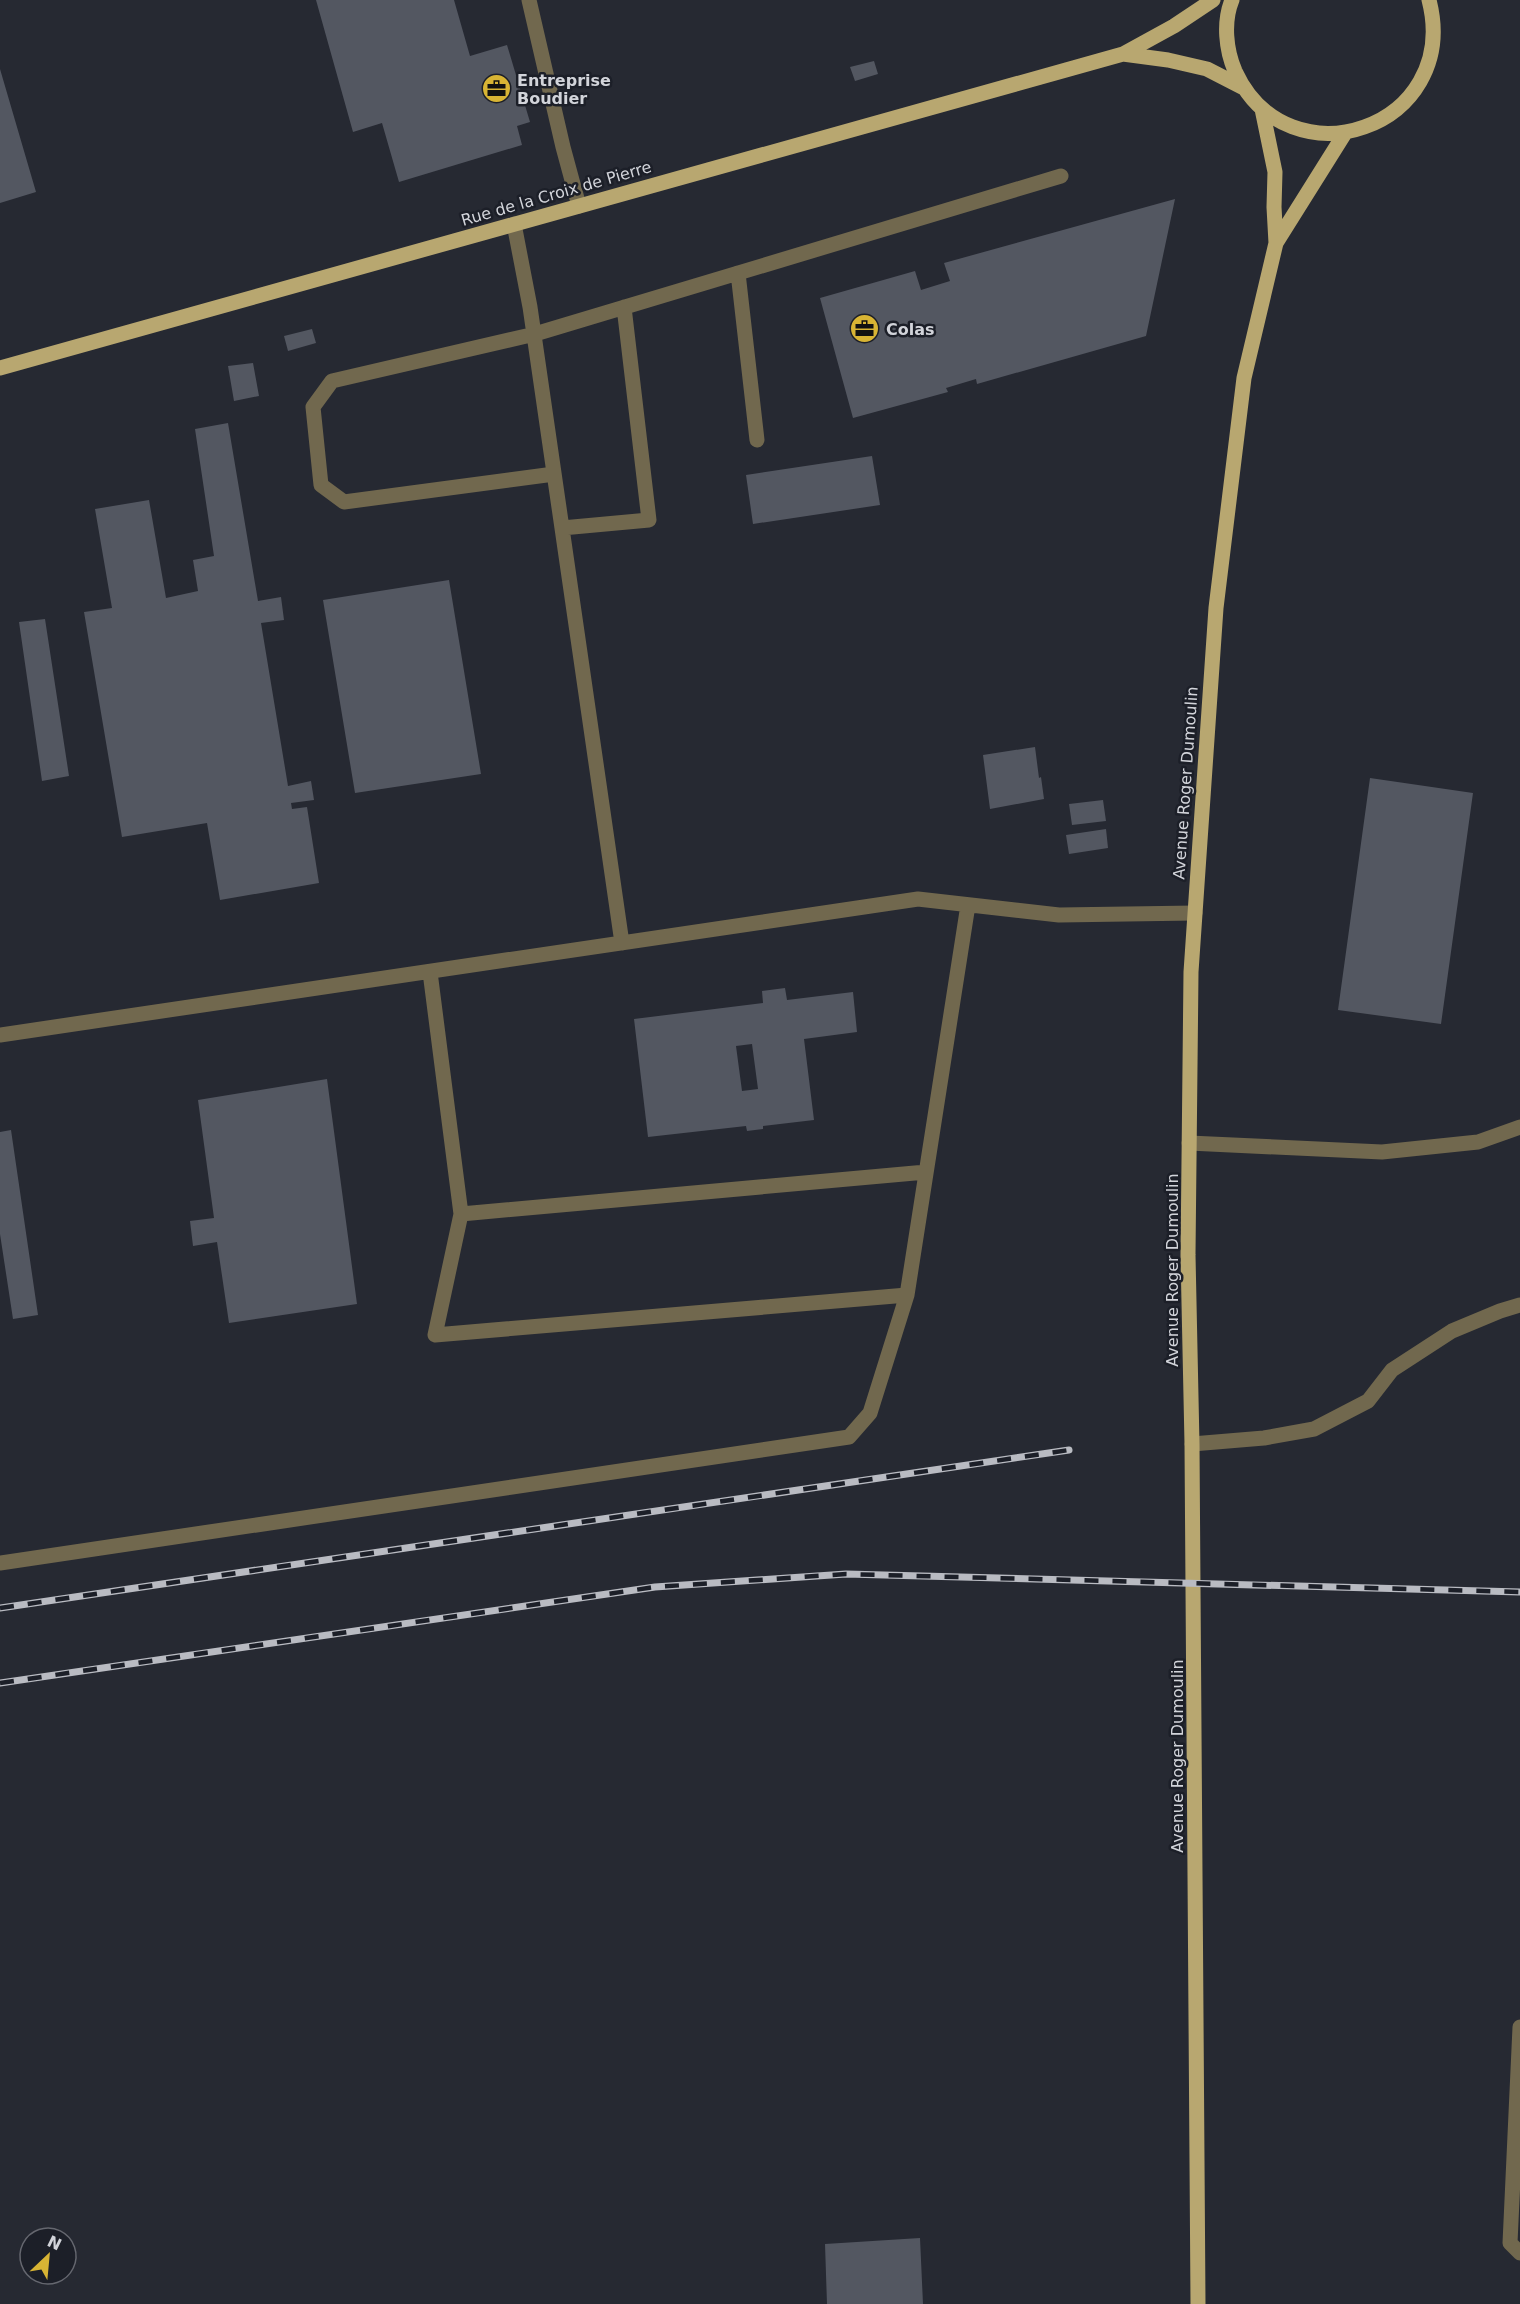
<svg xmlns="http://www.w3.org/2000/svg" width="1520" height="2304" font-family="'DejaVu Sans',sans-serif">
  <rect width="100%" height="100%" fill="#262932"/>
  <path fill="#535761" fill-rule="evenodd" d="M316,0H454L470,56L507,45L530,122L517,126L522,145L399,182L382,123L353,132Z
    M874,61L878,74L855,81L850,67Z
    M0,69L36,192L0,203Z
    M1175,199L1146,336L977,384L976,379L946,388L948,392L853,418L820,298L915,271L921,290L950,281L944,263Z
    M312,329L316,343L288,351L284,336Z
    M253,363L259,396L234,401L228,366Z
    M228,423L258,601L281,597L284,620L261,623L288,786L311,781L314,800L291,803L292,809L307,807L319,883L220,900L207,823L122,837L84,612L112,608L95,509L149,500L166,598L198,591L193,560L214,556L195,429Z
    M872,456L880,505L753,524L746,475Z
    M449,580L481,774L355,793L323,600Z
    M45,619L69,776L42,781L19,622Z
    M1035,747L1039,778L1041,777L1044,799L990,809L983,755Z
    M1370,778L1473,793L1441,1024L1338,1010Z
    M1103,800L1106,821L1072,825L1069,804Z
    M1106,829L1108,848L1069,854L1066,835Z
    M785,988L787,1000L853,992L857,1032L804,1039L814,1120L763,1126V1129L747,1131L746,1126L648,1137L634,1019L763,1003L762,991ZM752,1044L758,1089L742,1091L736,1046Z
    M327,1079L357,1304L229,1323L217,1242L193,1246L190,1221L214,1218L198,1100Z
    M11,1130L38,1315L13,1319L0,1234V1132Z
    M920,2238L923,2304H827L825,2244Z"/>
  <g fill="none" stroke-linecap="round" stroke-linejoin="round">
    <path stroke="#71684e" stroke-width="15" d="M529,0L563,147L579,206
      M514,224L530,307L622,943
      M738,273L757,440
      M554,474L344,502L321,485L313,407L332,381L535,334L1061,176
      M562,528L649,520L624,307
      M430,972L461,1214L435,1335L907,1295L968,905
      M0,1035L918,899L1059,915L1195,913
      M1189,1143L1382,1152L1478,1142L1520,1127
      M461,1214L926,1172
      M1192,1444L1264,1438L1314,1429L1368,1401L1392,1370L1452,1331L1500,1311L1520,1305
      M0,1563L849,1437L870,1413L907,1295
      M1520,2027L1510,2243L1520,2253"/>
    <path stroke="#b8a770" stroke-width="15" d="M1232,0C1223,22 1226,50 1235,71C1288,187 1462,128 1429,0
      M1123,54L1168,60L1207,69L1242,87
      M1276,243L1345,133
      M0,368L1123,54L1174,26L1213,0
      M1198,2304L1192,1444L1188,1255L1191,972L1216,608L1244,378L1276,243L1274,207L1275,172L1262,109"/>
    <defs>
      <path id="rail" d="M0,1608L1069,1450
        M0,1683L655,1587L846,1574L1520,1592"/>
    </defs>
    <use href="#rail" stroke="#b9bbc2" stroke-width="7"/>
    <use href="#rail" stroke="#1c1f28" stroke-width="4.5" stroke-dasharray="14" stroke-linecap="butt"/>
  </g>
  <defs>
    <symbol id="office-disc" viewBox="-11 -11 22 22"><circle r="9.5" fill="#d8b434" stroke="#1c1f28"/><path d="M-6-3h4V-5.5h4V-3h4V5H-6ZM-1-4.5V-3h2v-1.5ZM-6 0V1H6V0Z" fill="#111"/></symbol>
  </defs>
  <g fill-rule="evenodd">
    <use href="#office-disc" x="480" y="72" width="33" height="33"/>
    <use href="#office-disc" x="848" y="312" width="33" height="33"/>
  </g>
  <g text-anchor="middle" stroke-width="5" stroke-linejoin="round" paint-order="stroke">
    <g font-size="16" font-weight="bold" fill="#d2d4da" stroke="#1c1f28" text-anchor="start">
      <text x="517" y="86">Entreprise<tspan x="517" dy="18">Boudier</tspan></text>
      <text x="886" y="335">Colas</text>
    </g>
    <g font-size="16" fill="#d2d4da" stroke="#1c1f28">
      <text transform="translate(556 193) rotate(-16)" y="6">Rue de la Croix de Pierre</text>
      <text transform="translate(1185 783) rotate(-86)" y="6">Avenue Roger Dumoulin</text>
      <text transform="translate(1172 1270) rotate(-90)" y="6">Avenue Roger Dumoulin</text>
      <text transform="translate(1177 1756) rotate(-90)" y="6">Avenue Roger Dumoulin</text>
    </g>
  </g>
  <g transform="translate(48 2256) rotate(26)"><circle r="28" fill="#1c1f28" stroke="#65676f" stroke-width="1.5"/>
  <path d="M0-4.5L10 22L0 15L-10 22Z" fill="#d8b434"/>
  <text y="-9" font-size="16" font-weight="bold" text-anchor="middle" fill="#d2d4da">N</text>
  </g>
</svg>
